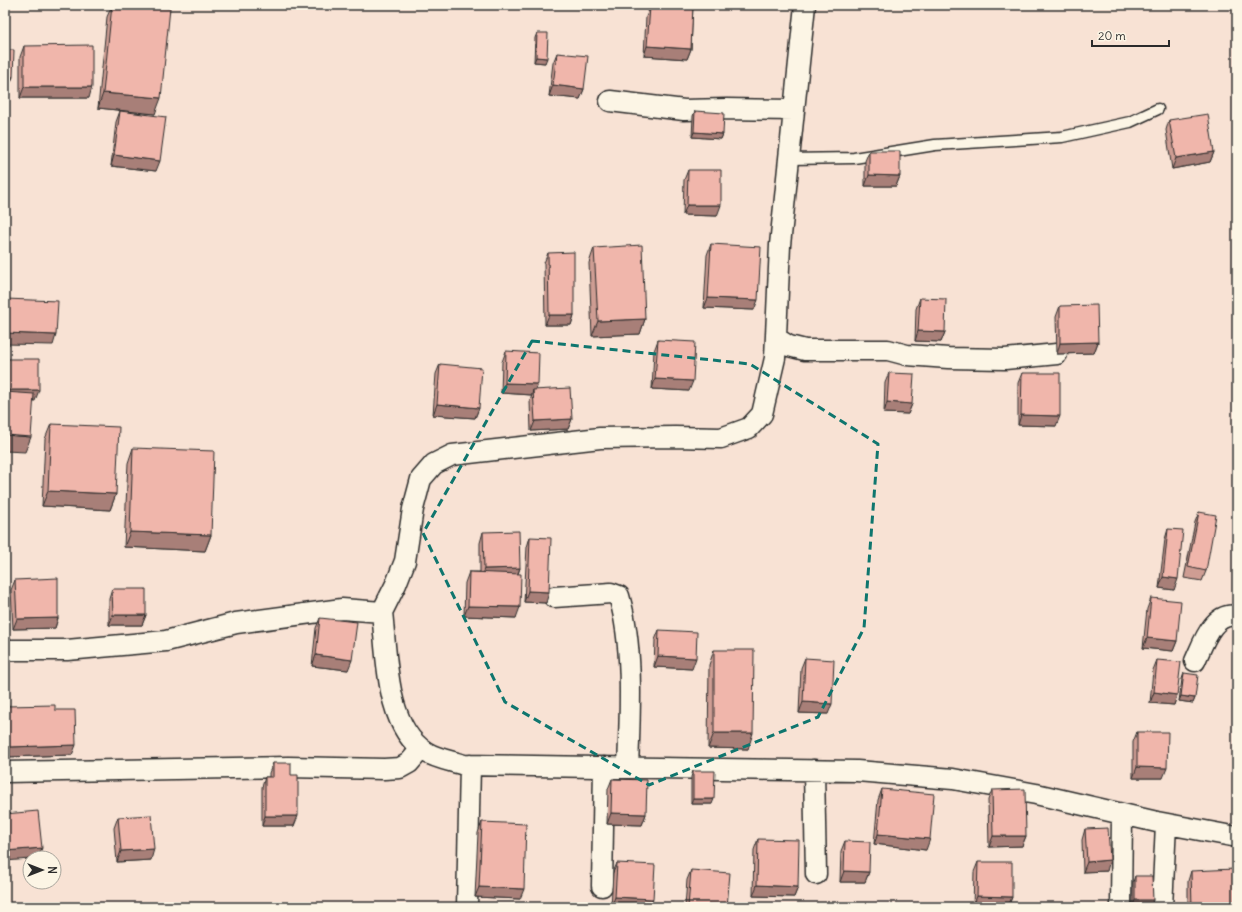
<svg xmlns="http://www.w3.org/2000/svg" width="1242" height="912" font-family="Delius,sans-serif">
  <rect width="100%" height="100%" fill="#f8e2d4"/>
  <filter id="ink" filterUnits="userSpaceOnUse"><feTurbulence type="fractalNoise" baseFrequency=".025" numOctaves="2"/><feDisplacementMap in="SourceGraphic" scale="8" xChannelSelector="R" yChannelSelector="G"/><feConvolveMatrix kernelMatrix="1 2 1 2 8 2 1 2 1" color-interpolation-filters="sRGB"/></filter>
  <g filter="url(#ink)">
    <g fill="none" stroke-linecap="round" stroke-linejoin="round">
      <defs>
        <path id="lane" d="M789,159L854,158L935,145L1062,137L1130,122L1158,109"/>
        <path id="street" d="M610,101L684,110L727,109L794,110
          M776,338L789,346L805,350H888L907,355L948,358L1005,359L1057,354
          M554,597L611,593L619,596C634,647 630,714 628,767
          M382,612C387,655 385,727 426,752C437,759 452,761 464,765L857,771L953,779L1036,794L1157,822L1237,837
          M5,650H67L166,641L236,623L342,609L382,612L396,584L405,561L413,509L421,479L434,464L452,455L600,438L675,437L721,438L749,428L762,414L775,358L780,245L805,5
          M1195,661C1203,644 1213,611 1237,616
          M814,770L816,874
          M5,772L288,767L384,769L400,768L409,763L421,749
          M602,886L604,767
          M467,907L470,765
          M1121,907L1122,814
          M1162,907L1166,824"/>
      </defs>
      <use href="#lane" stroke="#2b2b2b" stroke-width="13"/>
      <use href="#street" stroke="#2b2b2b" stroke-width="23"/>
      <use href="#lane" stroke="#fcf5e5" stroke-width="10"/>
      <use href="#street" stroke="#fcf5e5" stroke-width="20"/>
    </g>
    <path fill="#ce9d93" stroke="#2b2b2b" d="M112,5H143L155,114L98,108L107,17Z
      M669,5H693L691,49L687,59L644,56L646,17L650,7L669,8Z
      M537,33L545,63L534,62L535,38Z
      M24,46L89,98H20V57Z
      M557,53L584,89L580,99L549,96L553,63Z
      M120,111L156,171L111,166L116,122Z
      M695,111L723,134L721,139L692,137L693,116Z
      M1169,120L1214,152L1210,162L1172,169L1166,130Z
      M869,151L900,176L896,186H865V161Z
      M688,170L717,216L683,215L684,180Z
      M711,244L754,310L704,308L707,255Z
      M594,248L645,319L640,334L592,336L589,263Z
      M548,253L574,315L571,325H545L544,263Z
      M920,298L945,332L941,342L915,341L916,309Z
      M1060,306L1098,342L1094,353L1057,354L1056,317Z
      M658,340L689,391L652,389L654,351Z
      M506,351L535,390L572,419L568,429L531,431L530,401L532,395L501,393L502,362Z
      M440,364L479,408L475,418L433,415L436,374Z
      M889,373L912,404L908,414L884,413L885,383Z
      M1022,373L1056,426L1018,425V383Z
      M51,424L116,494L110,510L42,506L45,439Z
      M133,448L211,535L205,551L124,547L128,463Z
      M1199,512L1206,571L1202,581L1184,578L1195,522Z
      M1168,529L1174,590L1159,588L1165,539Z
      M483,532L520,568L518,574L516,618L464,616L465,583L469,572H480V543Z
      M530,537L546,603L524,602L527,547Z
      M15,580L58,618L55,628L13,629L11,590Z
      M112,589L146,615L142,625H109V599Z
      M1151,598L1177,641L1173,651L1143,648L1147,609Z
      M320,618L348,670L312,666L316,628Z
      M659,630L692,669L654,667L655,640Z
      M714,650L748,749L708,748L709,665Z
      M805,658L828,714L799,713L801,668Z
      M1157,660L1177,695L1174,705L1150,703L1153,670Z
      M1184,673L1195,698L1193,703L1179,701L1182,679Z
      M7,706L55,710L72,755L5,757V712Z
      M1137,732L1163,778H1133V742Z
      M273,763L291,775L294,826H262V787L265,777H269V773Z
      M693,771L712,804H691V777Z
      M612,779L646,814L642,825L607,824L608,789Z
      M882,789L926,850L874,844L878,800Z
      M992,790L1026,836L1022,846L989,847L988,800Z
      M118,817L151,860L117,862L114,828Z
      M482,822L520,899L475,897L478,833Z
      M1085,829L1107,871L1083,872L1082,840Z
      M758,839L798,887L794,897L753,896L754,850Z
      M845,841L869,872L865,882H840L841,851Z
      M978,862L1012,897L1008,907H973L974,872Z
      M617,863L651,907H611L613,873Z
      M691,870L727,907H685L687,880Z
      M1191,871L1236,907H1188V881Z
      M1135,876L1153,900L1151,905L1133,906V882Z"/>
    <path fill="#a87f78" stroke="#2b2b2b" d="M647,46L691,49L687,59L644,56Z
      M536,57L547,58L545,63L534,62Z
      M5,76L13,77L11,82H5Z
      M553,85L584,89L580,99L549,96Z
      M24,87H92L89,98H20Z
      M103,93L161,98L155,114L98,108Z
      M694,132L723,134L721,139L692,137Z
      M1214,152L1210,162L1172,169L1176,158Z
      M114,155L160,161L156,171L111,166Z
      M869,175L900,176L896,186H865Z
      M687,205H721L717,216L683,215Z
      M708,298L758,300L754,310L704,308Z
      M549,315H574L571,325H545Z
      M645,319L640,334L592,336L598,321Z
      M918,331L945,332L941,342L915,341Z
      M5,333L56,335L53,345L5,344Z
      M1098,342L1094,353L1057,354L1060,343Z
      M655,379L693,381L689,391L652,389Z
      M505,383L538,384L534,395L533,390L532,395L501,393Z
      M5,390H39L35,401H5Z
      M887,402L912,404L908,414L884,413Z
      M437,404L479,408L475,418L433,415Z
      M1021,415L1060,416L1056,426L1018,425Z
      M572,419L568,429L531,431L535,421Z
      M5,435L31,437L25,452L5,451Z
      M48,491L116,494L110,510L42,506Z
      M130,532L211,535L205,551L124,547Z
      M520,568L516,578L480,579L484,569Z
      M1163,577L1178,579L1174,590L1159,588Z
      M528,591L549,592L546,603L524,602Z
      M468,606L520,607L516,618L464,616Z
      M113,615H146L142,625H109Z
      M58,618L55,628L13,629L17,619Z
      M1147,638L1177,641L1173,651L1143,648Z
      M316,655L352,660L348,670L312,666Z
      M658,656L696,658L692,669L654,667Z
      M1154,692L1177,695L1174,705L1150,703Z
      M1181,696L1195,698L1193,703L1179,701Z
      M803,702L832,704L828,714L799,713Z
      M714,733H753L748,749L708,748Z
      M76,745L72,755L5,757V755L8,747Z
      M1137,767L1167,768L1163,778H1133Z
      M693,799H714L712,804H691Z
      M611,813L646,814L642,825L607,824Z
      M265,816H298L294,826H262Z
      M878,834L930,839L926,850L874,844Z
      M993,836H1026L1022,846L989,847Z
      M42,848L38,858H30V859L5,861V851Z
      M154,849L151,860L117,862L121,851Z
      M1110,860L1107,871L1083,872L1087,862Z
      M844,871L869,872L865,882H840Z
      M757,885L798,887L794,897L753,896Z
      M479,887L524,889L520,899L475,897Z
      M977,896L1012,897L1008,907H973Z
      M615,897L653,899L651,907H611Z
      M1135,900H1153L1151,905L1133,906Z"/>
    <path fill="#f0b6ab" stroke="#2b2b2b" d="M112,5H143L170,8L161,98L103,93Z
      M672,5H693L691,49L647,46L650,7L672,8Z
      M537,33H548L547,58L536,57Z
      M92,45V87H24V46Z
      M5,50H14L13,77L5,76Z
      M557,53L588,56L584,89L553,85Z
      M120,111L166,117L160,161L114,155Z
      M695,111L724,113L723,134L694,132Z
      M1208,114L1214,152L1176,158L1169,120Z
      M869,151H900V176L869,175Z
      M688,170H721V205H687Z
      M711,244L761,247L758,300L708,298Z
      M642,245L645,319L598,321L594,248Z
      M574,252V315H549L548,253Z
      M920,298L946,299L945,332L918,331Z
      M5,299L58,301L56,335L5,333Z
      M1097,305L1098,342L1060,343V306Z
      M658,340L695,342L693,381L655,379Z
      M506,351L539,353L538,384L505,383Z
      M5,359H39V390H5Z
      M440,364L482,368L479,408L437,404Z
      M889,373L914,374L912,404L887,402Z
      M1022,373H1060V416L1021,415Z
      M570,388L572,419L535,421L533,390Z
      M5,392L34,394L31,437L5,435Z
      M51,424L119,427L116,494L48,491Z
      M133,448L214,451L211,535L130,532Z
      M1199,512L1216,515L1206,571L1188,567Z
      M1168,529L1183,530L1178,579L1163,577Z
      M519,531L520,568L484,569L483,532Z
      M530,537L551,538L549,592L528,591Z
      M469,572L521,574L520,607L468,606Z
      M58,578V618L17,619L15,580Z
      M112,589H146V615H113Z
      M1151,598L1181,601L1177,641L1147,638Z
      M320,618L357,622L352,660L316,655Z
      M659,630L697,632L696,658L658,656Z
      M714,650H754L753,733H714Z
      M805,658L834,660L832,704L803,702Z
      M1157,660L1181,662L1177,695L1154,692Z
      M1184,673L1198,675L1195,698L1181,696Z
      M55,705V710H75L76,745L8,747L7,706Z
      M1137,732H1168L1167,768L1137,767Z
      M273,763H291V775H298V816H265V777H273Z
      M693,771H715L714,799H693Z
      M612,779L647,780L646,814L611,813Z
      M882,789L934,794L930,839L878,834Z
      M1025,789L1026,836H993L992,790Z
      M38,811L42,848L5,851V814Z
      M151,815L154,849L121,851L118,817Z
      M482,822L526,824L524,889L479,887Z
      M1108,828L1110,860L1087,862L1085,829Z
      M758,839L799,840L798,887L757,885Z
      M845,841L870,842L869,872L844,871Z
      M978,862H1012V897L977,896Z
      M617,863L655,865L653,899L615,897Z
      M1235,869L1236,907H1192L1191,871Z
      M691,870L730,873L727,907H688Z
      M1135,876H1152L1153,900H1135Z
      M235,904H255V907H235Z"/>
  </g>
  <path fill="none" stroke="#0f766e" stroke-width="3" stroke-dasharray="8 5" stroke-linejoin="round" d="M532,341L750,364L878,444L864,628L818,717L649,785L505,702L423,533Z"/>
  <rect width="1242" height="912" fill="none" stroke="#fcf5e5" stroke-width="20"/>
  <rect x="10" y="10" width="1222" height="892" fill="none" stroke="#2b2b2b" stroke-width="1.5" filter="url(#ink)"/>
  <g transform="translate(42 870) rotate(90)"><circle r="19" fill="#fcf5e5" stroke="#a8a49b"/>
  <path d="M0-3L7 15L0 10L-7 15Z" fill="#2b2b2b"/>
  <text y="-6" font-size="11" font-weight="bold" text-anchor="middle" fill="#2b2b2b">N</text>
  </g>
  <path d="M1092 40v6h77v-6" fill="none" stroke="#2b2b2b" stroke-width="2"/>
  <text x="1098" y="40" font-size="12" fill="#2b2b2b" stroke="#fcf5e5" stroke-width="3" paint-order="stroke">20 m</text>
</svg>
